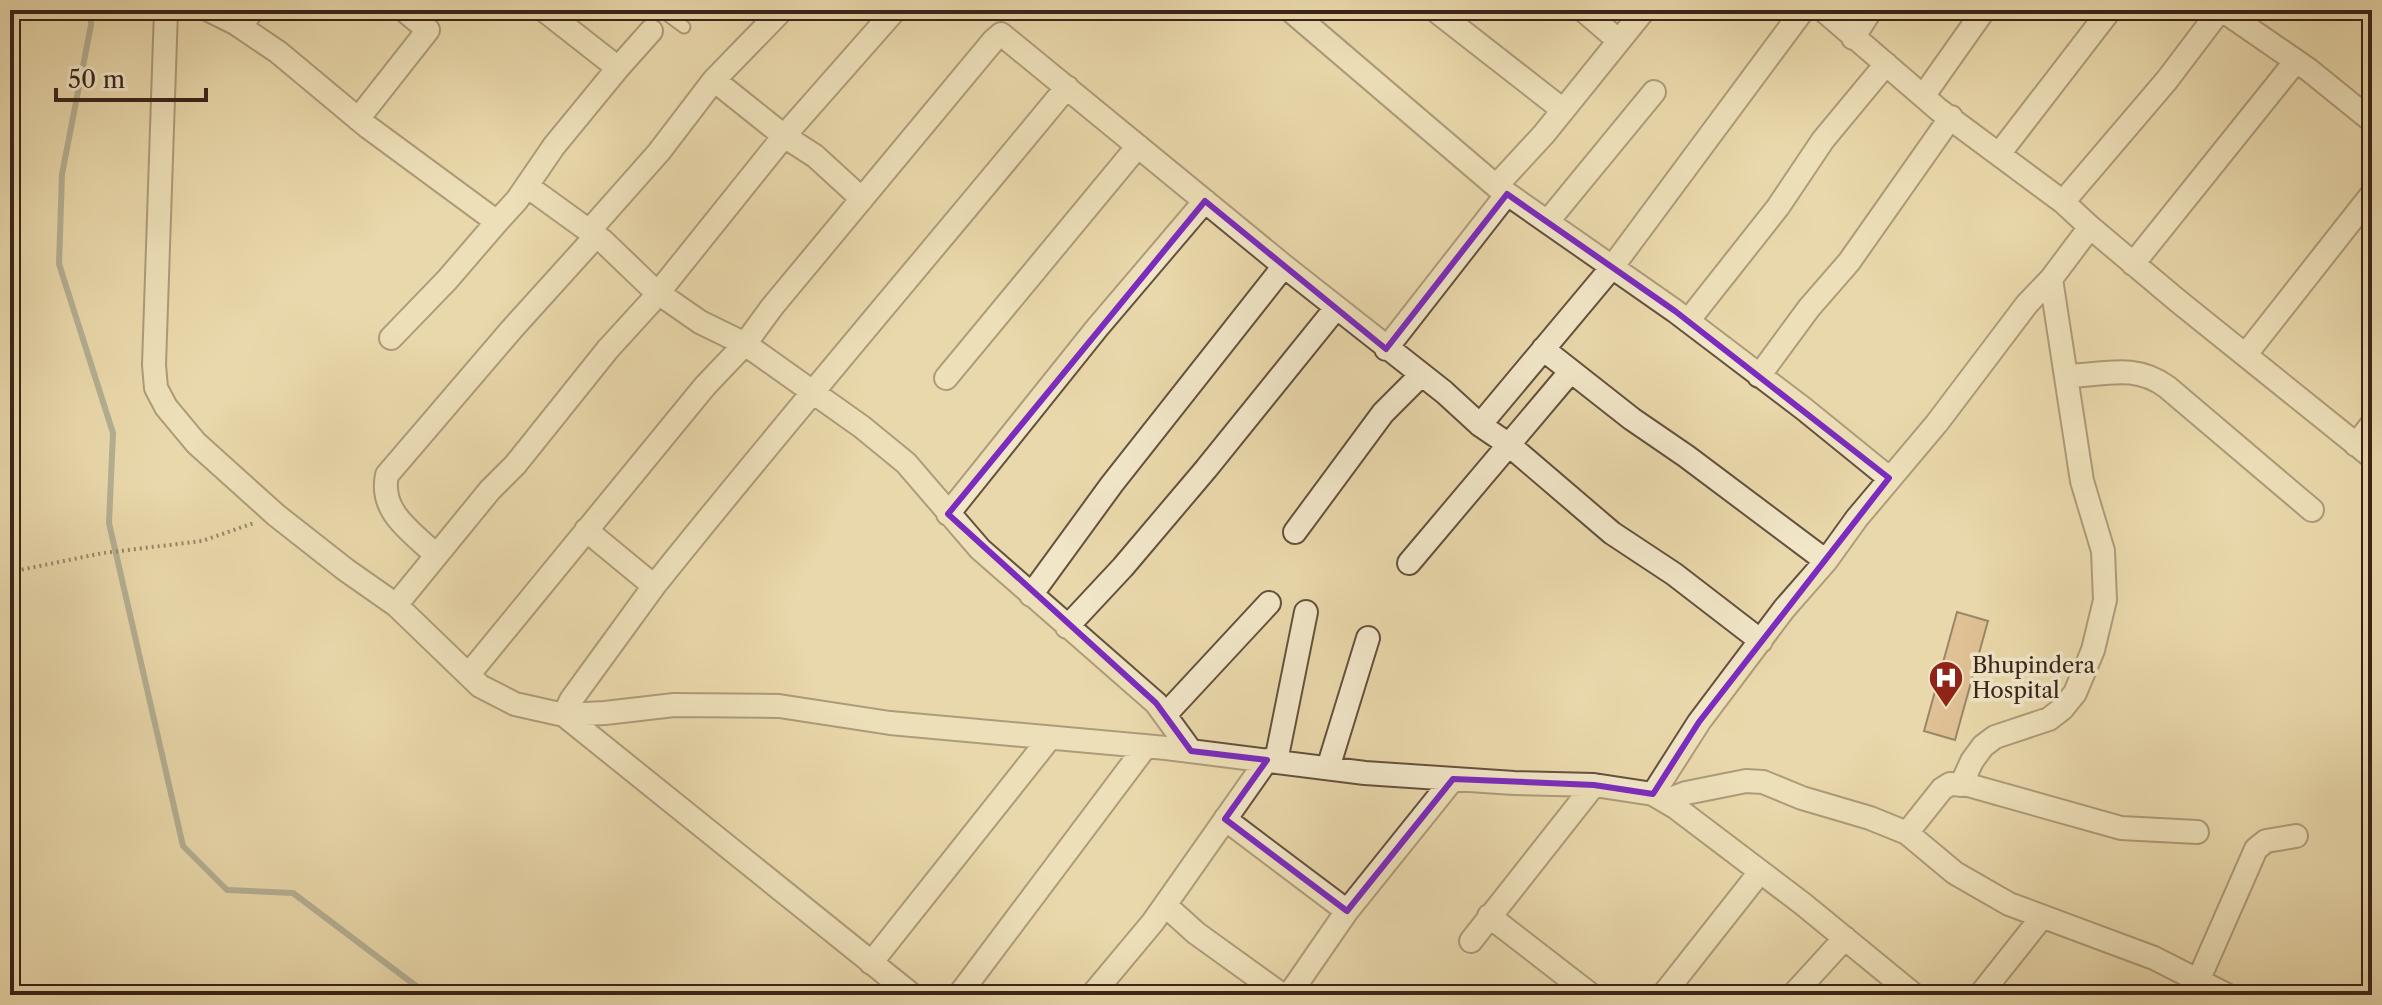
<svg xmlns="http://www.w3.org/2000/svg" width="2382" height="1005" font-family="'Libre Caslon Text',serif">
  <rect width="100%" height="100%" fill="#e9d8ab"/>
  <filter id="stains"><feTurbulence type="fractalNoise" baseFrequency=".0025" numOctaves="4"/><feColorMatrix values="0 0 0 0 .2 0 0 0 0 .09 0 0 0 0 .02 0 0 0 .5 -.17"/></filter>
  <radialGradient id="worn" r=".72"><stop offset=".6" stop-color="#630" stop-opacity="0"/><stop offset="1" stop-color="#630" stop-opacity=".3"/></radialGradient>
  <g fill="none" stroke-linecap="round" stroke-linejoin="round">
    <path stroke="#747c77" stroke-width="6" d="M91,10V25L62,174L59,264L113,433L109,523L183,846L227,890L293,893L428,995"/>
  </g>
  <path fill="#d6a47d" stroke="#39241a" stroke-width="2" d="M1957,612L1988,621L1955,740L1924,731Z"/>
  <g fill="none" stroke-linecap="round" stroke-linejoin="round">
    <defs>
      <path id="lane" d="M661,10L684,27"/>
      <path id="street" d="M166,10L154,365L156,388L166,407L196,443L276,515L346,570L396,605L480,686L515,704L564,715L605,713L674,705L779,706L890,723L1166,748L1365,773L1514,783L1594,785L1653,794L1675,807L1803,904L1914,995
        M209,10L235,23L278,52L368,127L497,222L517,200L554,146L618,68L544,10
        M1290,10L1496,186L1675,311L1804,409L1889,478
        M1435,10L1563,110
        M1583,10L1619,41
        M1823,10L1939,110L2063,202
        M2222,10L2309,70L2372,121
        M240,26L253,10
        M1853,38L1871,10
        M618,68L651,31
        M714,80L784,136L815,156L862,199
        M1924,95L1984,10
        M358,119L428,30L404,10
        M1999,154L2110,10
        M527,186L603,241L654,290L700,322L745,344L862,427L906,463L980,549L1156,703L1191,751
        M1496,186L1544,134L1644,10
        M1548,221L1654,92
        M2090,227L2063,202L2167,80L2220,10
        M589,231L659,152L714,80L782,10
        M2133,264L2296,61
        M1688,321L1778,207L1823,140L1886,64
        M391,338L447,280L497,222
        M1386,349L1507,194
        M1543,349L1632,419L1686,456L1826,561
        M2246,354L2372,194
        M1759,376L1809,308L1849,262L1951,117
        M2067,376C2105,375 2134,363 2167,387L2312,510
        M946,378L1138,146
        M1480,425L1613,266L1803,10
        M2356,445L2372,424
        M948,514L1097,328L1205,201
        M586,530L654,586L571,700L564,715L912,995
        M1295,532L1383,413L1421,375
        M436,555C412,532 379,512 387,475L512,329L596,236
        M1409,563L1571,371
        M654,586C789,417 930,254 1067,87
        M1031,595L1112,484L1284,266
        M396,605L490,490L515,465L608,349L650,303L784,136L895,10
        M1067,627L1123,567L1206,469L1336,308
        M469,674L705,386L745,344L772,307L993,41L1001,34L1284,266L1444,392L1480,425L1508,444L1612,533L1674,574L1761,641
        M1165,715L1269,603
        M1276,761L1306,612
        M1328,768L1368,638
        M1961,785L1972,761L1983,746L1995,737L2049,719L2062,709L2075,693L2093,650L2105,600L2103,551L2082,481L2051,279
        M1653,794L1699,722L1784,609L1826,561L1857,518L1937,423L2027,304L2051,279L2090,227L2178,301L2372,457
        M1665,801L1686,793L1746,781L1763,782L1802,798L1870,818L1907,833L1955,873L2009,904L2154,958L2227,995
        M1225,819L1347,911
        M1907,833L1942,789L1950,784L1968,785L2121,828L2197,832
        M1165,905L1196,933L1282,995
        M1489,916L1591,995
        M1471,941L1594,785
        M871,963L1049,739
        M2198,981L2256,849L2266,841L2296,836
        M959,995L1146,746
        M1092,995L1153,922L1267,760
        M1289,995L1347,911L1453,779
        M1663,995L1760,872
        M1793,995L1845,938
        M1980,995L2042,917"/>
    </defs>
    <use href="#lane" stroke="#65513e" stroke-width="15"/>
    <use href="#street" stroke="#65513e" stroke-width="26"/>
    <path stroke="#39241a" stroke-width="4" stroke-dasharray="2 4" stroke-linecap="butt" d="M10,572L103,553L202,541L254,523"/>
    <use href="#lane" stroke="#f1e6c8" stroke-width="11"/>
    <use href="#street" stroke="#f1e6c8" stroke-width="22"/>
  </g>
  <path d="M0 0H2382V1005H0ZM1507,194L1675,311L1889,478L1699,722L1653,794L1594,785L1453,779L1347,911L1225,819L1267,760L1191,751L1156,703L948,514L1205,201L1386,349Z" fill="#e9d8ab" fill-opacity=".55" fill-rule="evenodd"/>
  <path fill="none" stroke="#7b2cbf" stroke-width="6" stroke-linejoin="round" d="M1507,194L1675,311L1889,478L1699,722L1653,794L1594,785L1453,779L1347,911L1225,819L1267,760L1191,751L1156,703L948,514L1205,201L1386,349Z"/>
  <defs>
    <symbol id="hospital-pin" viewBox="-11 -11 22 30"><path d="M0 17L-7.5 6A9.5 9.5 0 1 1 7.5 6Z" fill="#8f2418" stroke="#f1e6c8"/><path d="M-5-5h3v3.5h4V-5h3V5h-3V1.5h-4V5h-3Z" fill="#fff"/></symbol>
  </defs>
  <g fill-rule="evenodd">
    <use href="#hospital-pin" x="1926" y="658" width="40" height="54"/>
  </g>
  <g text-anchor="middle" stroke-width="7" stroke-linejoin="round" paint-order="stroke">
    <g font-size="22" fill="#39241a" stroke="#f1e6c8" text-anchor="start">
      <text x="1972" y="673">Bhupindera<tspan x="1972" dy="25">Hospital</tspan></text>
    </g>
  </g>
  <rect width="2382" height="1005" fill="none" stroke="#e9d8ab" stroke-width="40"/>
  <rect x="12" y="12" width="2358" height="981" fill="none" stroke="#39241a" stroke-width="4"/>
  <rect x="20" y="20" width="2342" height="965" fill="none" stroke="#39241a" stroke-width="2"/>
  <path d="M56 88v12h150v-12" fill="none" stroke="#39241a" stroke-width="4"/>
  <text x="68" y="88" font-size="24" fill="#39241a" stroke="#f1e6c8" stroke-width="6" paint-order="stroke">50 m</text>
  <rect width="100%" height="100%" filter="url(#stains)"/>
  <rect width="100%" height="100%" fill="url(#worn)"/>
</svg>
